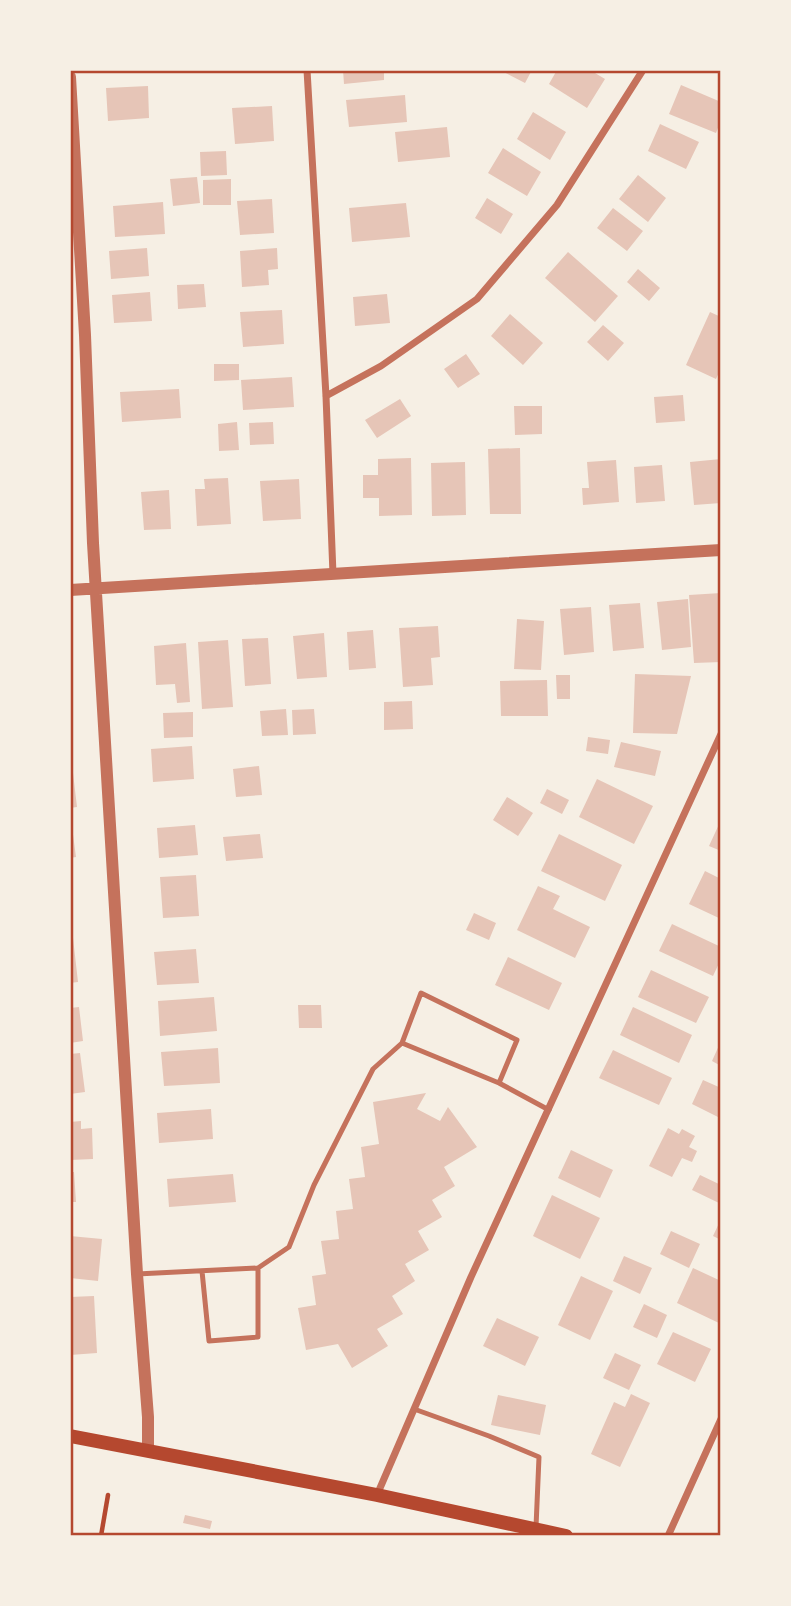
<svg xmlns="http://www.w3.org/2000/svg" width="791" height="1606" font-family="'Source Sans 3',sans-serif">
  <rect width="100%" height="100%" fill="#f6efe4"/>
  <path fill="#e6c5b7" d="M343,70H384V80L344,84Z
    M500,70H532L525,83Z
    M557,70H590L605,79L587,108L549,84Z
    M681,85L721,102V120L716,133L669,114Z
    M148,86L149,118L108,121L106,88Z
    M405,95L407,122L349,127L346,100Z
    M272,106L274,141L235,144L232,108Z
    M533,112L566,132L550,160L517,139Z
    M660,124L699,142L686,169L648,151Z
    M447,127L450,157L398,162L395,132Z
    M503,148L541,172L527,196L488,173Z
    M226,151L227,175L201,176L200,152Z
    M638,175L666,198L648,222L619,199Z
    M197,177L200,203L173,206L170,179Z
    M231,179V205H203V180Z
    M487,198L513,214L501,234L475,218Z
    M272,199L274,233L240,235L237,201Z
    M163,202L165,234L115,237L113,206Z
    M406,203L410,237L352,242L349,208Z
    M613,208L643,231L627,251L597,228Z
    M147,248L149,276L111,279L109,251Z
    M277,248L278,269L268,270L269,285L242,287L240,251Z
    M568,252L618,296L595,322L545,278Z
    M638,269L660,288L649,301L627,282Z
    M204,284L206,307L178,309L177,285Z
    M150,292L152,321L114,323L112,295Z
    M387,294L390,323L355,326L353,297Z
    M282,310L284,344L243,347L240,312Z
    M710,312L721,317V368L716,379L686,365Z
    M510,314L543,343L523,365L491,336Z
    M603,325L624,343L608,361L587,342Z
    M466,354L480,374L458,388L444,369Z
    M214,364H239V380L214,381Z
    M292,377L294,407L243,410L241,380Z
    M179,389L181,418L122,422L120,392Z
    M683,395L685,421L656,423L654,397Z
    M400,399L411,416L377,438L365,420Z
    M514,406H542V434L515,435Z
    M237,422L239,450L219,451L218,424Z
    M273,422L274,444L250,445L249,423Z
    M520,448L521,514H490L488,449Z
    M411,458L412,515L379,516V498H363V475H378V459Z
    M721,459V503L694,505L690,462Z
    M616,460L619,502L583,505L582,488H589L587,462Z
    M465,462L466,515L432,516L431,463Z
    M662,465L665,501L636,503L634,467Z
    M228,478L231,524L197,526L195,489H205L204,479Z
    M299,479L301,519L263,521L260,481Z
    M169,490L171,529L144,530L141,492Z
    M721,593V662L694,663L689,595Z
    M688,599L691,647L662,650L657,602Z
    M640,603L644,648L613,651L609,605Z
    M591,607L594,652L564,655L560,609Z
    M517,619L544,621L541,670L514,669Z
    M438,626L440,657L431,658L433,685L403,687L399,628Z
    M373,630L376,668L349,670L347,632Z
    M324,633L327,677L297,679L293,636Z
    M268,638L271,684L245,686L242,639Z
    M228,640L233,707L202,709L198,642Z
    M186,643L190,702L177,703L175,684L156,685L154,646Z
    M635,674L691,676L677,734L633,733Z
    M556,675H570V699H557Z
    M547,680L548,716H501L500,681Z
    M412,701L413,729L384,730V702Z
    M286,709L288,735L262,736L260,711Z
    M314,709L316,734L293,735L292,710Z
    M193,712V737L164,738L163,713Z
    M588,737L610,740L608,754L586,751Z
    M621,742L661,751L655,776L614,767Z
    M192,746L194,779L153,782L151,749Z
    M259,766L262,795L236,797L233,769Z
    M70,773H73L77,807L70,808Z
    M597,779L653,806L634,844L579,817Z
    M547,789L569,800L562,814L540,803Z
    M507,797L533,813L518,836L493,820Z
    M721,820V851L709,846Z
    M195,825L198,855L159,858L157,828Z
    M70,827H72L76,857L70,858Z
    M260,834L263,858L226,861L223,837Z
    M559,834L622,865L605,901L541,871Z
    M705,871L721,879V919L689,904Z
    M196,875L199,916L163,918L160,877Z
    M538,886L560,896L553,909L590,927L575,958L517,930Z
    M474,913L496,923L489,940L466,930Z
    M672,924L721,947V959L713,976L659,951Z
    M70,938H73L78,982L70,983Z
    M196,949L199,983L157,985L154,952Z
    M508,957L562,983L549,1010L495,985Z
    M651,970L709,997L696,1023L638,997Z
    M214,997L217,1031L160,1036L158,1001Z
    M298,1005H321L322,1028H299Z
    M79,1007L83,1041L70,1043V1008Z
    M633,1007L692,1035L679,1063L620,1035Z
    M721,1041V1066L712,1061Z
    M218,1048L220,1083L164,1086L161,1052Z
    M613,1050L672,1078L659,1105L599,1078Z
    M80,1053L85,1092L70,1094V1054Z
    M703,1080L721,1088L720,1118L692,1104Z
    M426,1093L417,1109L440,1121L448,1107L477,1147L444,1167L455,1186L432,1200L442,1217L418,1231L429,1250L405,1264L415,1281L392,1296L403,1314L377,1329L388,1346L352,1368L338,1344L306,1350L298,1308L316,1305L312,1276L326,1274L321,1241L339,1239L336,1211L353,1209L349,1179L365,1177L361,1147L379,1144L373,1102Z
    M211,1109L213,1139L159,1143L157,1113Z
    M81,1121V1129L92,1128L93,1159L70,1160V1122Z
    M668,1128L679,1134L682,1129L695,1136L689,1147L697,1151L692,1162L682,1158L672,1177L649,1166Z
    M571,1150L613,1170L600,1198L558,1178Z
    M70,1172H74L76,1202H70Z
    M233,1174L236,1202L169,1207L167,1179Z
    M700,1175L721,1185V1198L719,1203L692,1190Z
    M552,1195L600,1218L580,1259L533,1236Z
    M721,1219V1240L713,1236Z
    M671,1231L700,1244L689,1268L660,1254Z
    M70,1236L102,1239L98,1281L70,1278Z
    M624,1256L652,1268L640,1294L613,1281Z
    M693,1268L721,1281V1324L677,1303Z
    M581,1276L613,1291L590,1340L558,1325Z
    M94,1296L97,1353L70,1355V1297Z
    M644,1304L667,1315L657,1338L633,1327Z
    M497,1318L539,1337L525,1366L483,1346Z
    M673,1332L711,1349L695,1382L657,1364Z
    M615,1353L641,1365L629,1390L603,1378Z
    M631,1394L650,1403L620,1467L591,1454L614,1402L625,1407Z
    M498,1395L546,1405L540,1435L491,1425Z
    M185,1515L212,1521L210,1529L183,1523Z"/>
  <g fill="none" stroke-linecap="round" stroke-linejoin="round">
    <path stroke="#b5482f" stroke-width="4.5" d="M101,1536L108,1495"/>
    <path stroke="#c5725c" stroke-width="5" d="M402,1043L421,993L517,1040L499,1083
      M202,1271L209,1341L258,1337V1268
      M137,1274L258,1268L289,1247L314,1185L373,1069L402,1043L499,1083L549,1110
      M414,1409L489,1436L539,1457L536,1527"/>
    <path stroke="#c5725c" stroke-width="7" d="M307,70L326,396L333,574
      M326,396L381,366L477,299L557,205L643,70
      M377,1495L471,1277L721,734
      M668,1536L721,1419"/>
    <path stroke="#c5725c" stroke-width="12" d="M70,77L85,335L93,543L137,1274L148,1417V1450
      M70,590L721,550"/>
    <path stroke="#b5482f" stroke-width="14" d="M70,1436L377,1495L566,1536"/>
  </g>
  <rect width="791" height="1606" fill="none" stroke="#f6efe4" stroke-width="144"/>
  <rect x="72" y="72" width="647" height="1462" fill="none" stroke="#b5482f" stroke-width="2.5"/>
</svg>
